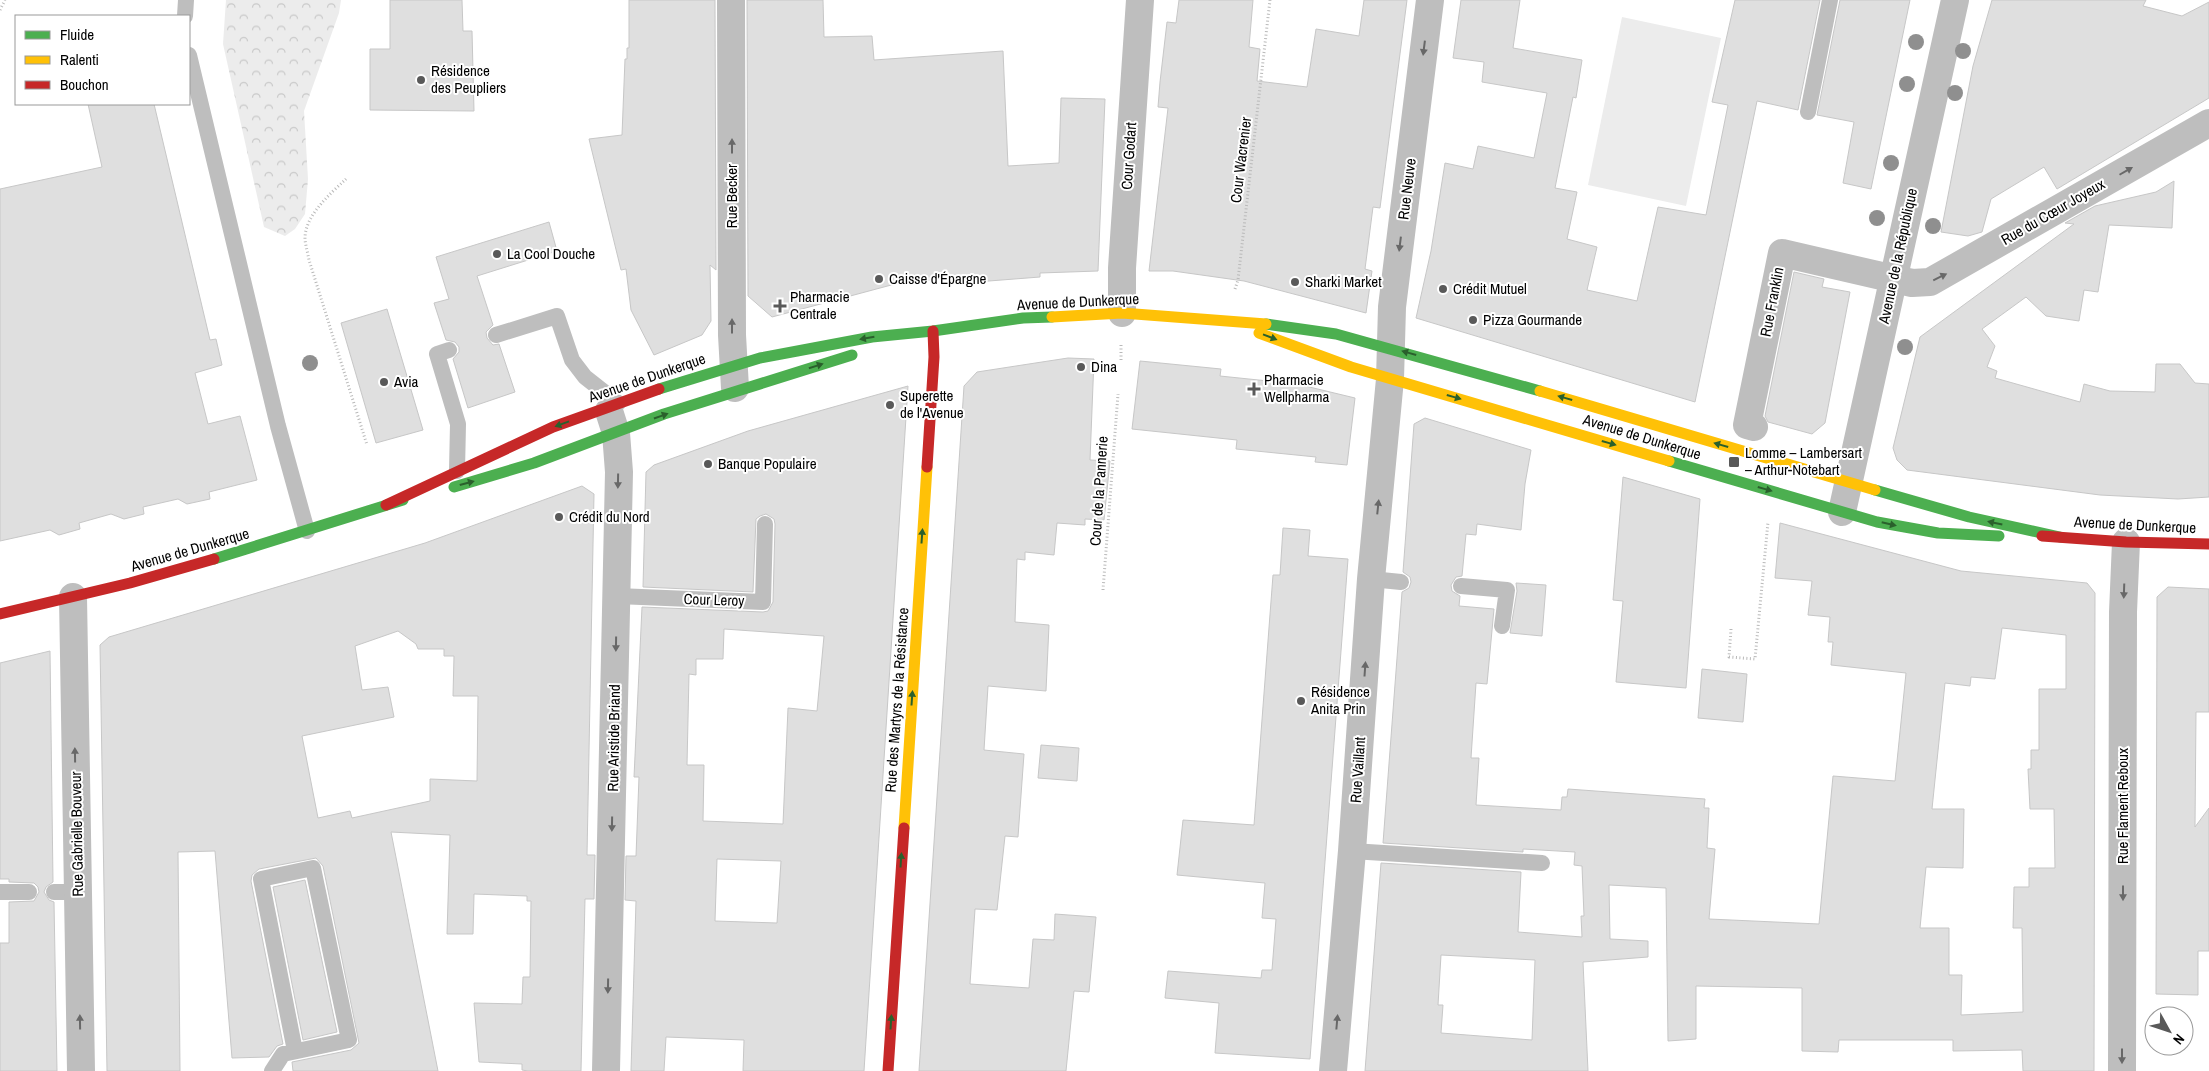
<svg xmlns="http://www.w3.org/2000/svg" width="2209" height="1071" font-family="'Archivo Narrow',sans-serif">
  <defs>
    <pattern id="forest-crowns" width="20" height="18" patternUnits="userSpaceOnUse" patternTransform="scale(1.25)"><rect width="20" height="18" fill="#ececec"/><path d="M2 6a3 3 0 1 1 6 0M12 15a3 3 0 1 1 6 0" fill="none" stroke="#c9c9c9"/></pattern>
  </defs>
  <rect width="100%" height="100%" fill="#fff"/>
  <path fill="url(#forest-crowns)" d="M226,0H341L339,13L304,111L308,179L305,214L295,229L285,236L264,227L223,44Z"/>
  <path fill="#ececec" d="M1622,17L1721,38L1686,206L1588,185Z"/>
  <path fill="#dfdfdf" stroke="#c7c7c7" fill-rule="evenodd" d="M390,0H462L463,31H472L474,111L370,110V49H390Z
    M629,0H715L716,270L710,265L711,321L702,335L654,355L631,310L626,269L621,270L589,139L622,135L625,59H627V48H629Z
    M747,0H823L824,37L872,36L874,60L1003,51L1008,166L1059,163L1061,98L1105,99L1098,271L1040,273V277L976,282V275L895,284L772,317L748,296Z
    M1179,0H1253L1249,47L1260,49L1257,81L1307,87L1316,29L1359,36L1364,0H1407L1380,208L1373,207L1365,269L1372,271L1366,313L1244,281L1173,271H1149L1168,108L1158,107L1160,82L1167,22L1176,23Z
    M1461,0H1520L1513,48L1582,60L1576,98L1573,97L1555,188L1577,192L1567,239L1597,247L1587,290L1637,301L1658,207L1706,215L1728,105L1712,102L1735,0H1820L1798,110L1757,101L1695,402L1416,318L1431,251L1445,163L1473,169L1478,146L1534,158L1547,93L1482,82L1484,62L1453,58Z
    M1840,0H1910L1871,189L1843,183L1854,122L1817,115Z
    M1992,0H2146L2143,6L2182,16L2209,2V98L2057,189L2044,167L1991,199L1982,232L1968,236L1941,232L1973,66Z
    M88,104H154L210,340L216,339L222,365L195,373L208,424L240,416L257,480L209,492L210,499L187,504L178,499L143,507L144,514L124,519L111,514L79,523L80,529L59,535L50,530L0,541V189L102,167Z
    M2174,181L2172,228L2109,225L2098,292L2084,290L2079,321L2046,316L2026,297L1982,329L1995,346L1987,367L1997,371L1995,378L2080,402L2084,384L2110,391L2155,392L2156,364H2180L2195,383L2209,384V497L2178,499L2100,495L1907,470L1897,460L1893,448L1920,337L2074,224L2065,223L2095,206L2156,192Z
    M549,222L557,251L477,276L493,325L486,332L487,338L493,345L499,344L515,392L468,408L453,359L459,352V347L455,342L446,340L434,303L449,299L436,257Z
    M1794,272L1824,279L1822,287L1850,292L1825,423L1812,434L1768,422L1765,416Z
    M387,309L423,430L376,443L341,323Z
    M1068,358L1094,359L1090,460L1110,461L1104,520L1085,519V525L1057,523L1054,555L1025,552V560L1017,559L1015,622L1049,625L1046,691L988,686L984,750L1024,754L1018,837L1005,836L997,910L975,909L970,984L1029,988L1033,939L1054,940L1055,914L1096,917L1089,992L1074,991L1066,1071H919L964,386L977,372Z
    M1140,361L1221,369L1220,376L1297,384L1355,398L1347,465L1315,462L1316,457L1236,449L1237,440L1132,429Z
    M908,386L864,1071H743L744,1040L666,1037L664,1071H631L636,901L625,900L626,856H636L639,777H634L642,607L763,612L768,611L773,602L775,524L774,519L766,514L760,516L756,519L753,592L643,587L646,472L654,465L748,431ZM724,629L824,636L817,711L788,708L783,824L703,821L704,765H687L689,674L696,675V659H723ZM717,859L781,861L777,923L715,921Z
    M1425,418L1531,450L1525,484L1521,530L1477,524L1476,535L1466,534L1462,576L1456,577L1451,585L1452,591L1460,596L1459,606L1494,609L1487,684L1476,683L1471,758H1479L1476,805L1561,810L1562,797H1567L1568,789L1705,799L1704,808H1709L1707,848L1715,849L1709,919L1819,924L1833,776L1895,781L1906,673L1831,665L1833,642H1828L1830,617L1808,615L1812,581L1775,578L1780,523L1961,571L2087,583L2095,593L2094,1071H2023L2022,1050L1953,1051V1040H1839L1838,1052L1802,1051V988L1696,986V1039L1668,1041L1666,888L1609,885L1610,939L1648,941V957L1583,962L1588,1071H1365L1381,863L1521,872L1518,932L1582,937L1581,916H1584L1582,866L1574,865L1575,852L1523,849V852L1383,843L1402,592L1409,588L1411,582L1410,577L1403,572L1414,424ZM2002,628L2066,635V689H2039V750H2031V769H2028L2030,809H2054L2055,868H2029V887H2014L2013,928H2022L2023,1012L1961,1015L1962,975H1949V928H1920L1926,867L1963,868L1964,809H1932L1945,683L1970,686L1971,677L1995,679ZM1441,955L1535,960L1532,1040L1441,1033L1443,1005H1438Z
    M1623,477L1700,499L1686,688L1616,682L1623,601L1613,600Z
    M582,486L594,494L587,855H595L594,899H585L581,1071H528L522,1070V1064L479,1062L474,1003L522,1004L523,977H530L531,901H527V896L474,894L473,934H447L450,835L391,832L438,1071H293L292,1062L351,1050L359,1043L323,866L316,858L259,869L252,875L251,881L283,1044L277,1046L269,1057L232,1058L215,851L178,852L180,1071H107L100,645L109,637L425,543ZM398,631L416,644L418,649H444V656H454L453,696H478L477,781L430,779V801L352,818L350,811L318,818L302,736L394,717L388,687L362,690L355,646Z
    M1283,528L1310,530L1308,556L1348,559L1310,1059L1215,1053L1219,1003L1165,998L1168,971L1261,978L1262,970H1272L1276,919L1262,918L1265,883L1177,875L1183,820L1254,825L1273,575H1280Z
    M1516,583L1546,585L1542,636L1510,633L1517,591Z
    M2168,587L2209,589V712H2196L2195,827L2209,808V951H2198V995L2156,994L2157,597Z
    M50,651L53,882L46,887L44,892L49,900L54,902L57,1071H0V943H9V902L34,901L39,892L38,887L34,883L9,882V879H0V663Z
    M1702,669L1747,674L1743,722L1698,718Z
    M1041,745L1079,748L1077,781L1038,778Z
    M305,880L337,1032L303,1040L273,887Z"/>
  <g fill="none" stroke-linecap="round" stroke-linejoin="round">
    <path stroke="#b9b9b9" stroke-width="3" stroke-dasharray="1 2.5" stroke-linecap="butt" d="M0,10L5,0
      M346,179C330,194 304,216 305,240C306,247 308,254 309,260L367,445
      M1235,289L1238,280L1270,0
      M1121,360V343
      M1103,590L1118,394
      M1731,629L1729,657L1755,659L1768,522"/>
    <path stroke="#bebebe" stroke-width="16" d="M185,16L186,0
      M189,55L278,426L307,531
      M1808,112L1830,0
      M496,335L557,316L572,360L585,377L618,403
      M449,350L437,354L458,424L457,471
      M1371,579L1401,582
      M1461,586L1507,590L1502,626
      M617,596L763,602L765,524
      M1352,851L1542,863
      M0,892H29
      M54,892H78
      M272,1071L283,1054L349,1040L313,868L261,879L295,1051"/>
    <path stroke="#bebebe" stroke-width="28" d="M731,0L732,335L735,388
      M1122,313V268L1140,0
      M1754,427L1747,425L1782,253L1912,283L1930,282L2209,123
      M1842,512L1955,0
      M73,597L81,1071
      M606,1071L619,472L616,433L609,411
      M1333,1071L1352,851L1371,579L1390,379L1392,307L1430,0
      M2122,1071L2123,612L2126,542"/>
    <path stroke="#4caf50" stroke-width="11" d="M1266,324L1336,334L1540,391
      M659,389L760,358L872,337L933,331L1023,318L1052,317
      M1669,461L1877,522L1938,533L1999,536
      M454,487L534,463L664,414L852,355
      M1875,490L1969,517L2060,537
      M214,559L403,500"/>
    <path stroke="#ffc107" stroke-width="11" d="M1052,317L1122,313L1266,324
      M1259,333L1351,367L1669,461
      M1540,391L1875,490
      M904,828L927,467"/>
    <path stroke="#c62828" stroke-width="11" d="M927,467L934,357L933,331
      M386,505L553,427L659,389
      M2042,536L2126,542L2209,544
      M0,614L130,583L214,559
      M888,1071L904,828"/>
  </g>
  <g fill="#8f8f8f">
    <circle cx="1916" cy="42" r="8"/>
    <circle cx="1963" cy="51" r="8"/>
    <circle cx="1907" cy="84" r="8"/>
    <circle cx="1955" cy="93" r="8"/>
    <circle cx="1891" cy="163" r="8"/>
    <circle cx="1877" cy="218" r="8"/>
    <circle cx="1933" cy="226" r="8"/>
    <circle cx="1905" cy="347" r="8"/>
    <circle cx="310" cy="363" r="8"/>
  </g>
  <defs><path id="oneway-solid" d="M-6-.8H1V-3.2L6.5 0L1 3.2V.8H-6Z" transform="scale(1.25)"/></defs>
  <g fill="#686868">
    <use href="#oneway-solid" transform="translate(1424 48) rotate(97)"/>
    <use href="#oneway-solid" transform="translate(732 146) rotate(-90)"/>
    <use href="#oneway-solid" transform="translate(2126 171) rotate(-30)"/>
    <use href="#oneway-solid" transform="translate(1400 244) rotate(97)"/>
    <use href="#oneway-solid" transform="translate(1940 277) rotate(-26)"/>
    <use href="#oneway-solid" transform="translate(732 326) rotate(-90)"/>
    <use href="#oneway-solid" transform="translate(618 481) rotate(91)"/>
    <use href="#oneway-solid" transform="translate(1378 507) rotate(-84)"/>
    <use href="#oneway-solid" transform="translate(2124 591) rotate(92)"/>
    <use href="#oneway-solid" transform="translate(616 644) rotate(91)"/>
    <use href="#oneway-solid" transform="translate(1365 669) rotate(-86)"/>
    <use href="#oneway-solid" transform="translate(75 755) rotate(-91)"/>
    <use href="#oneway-solid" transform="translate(612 824) rotate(91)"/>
    <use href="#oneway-solid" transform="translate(2123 893) rotate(90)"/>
    <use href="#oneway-solid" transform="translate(608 986) rotate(91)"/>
    <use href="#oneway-solid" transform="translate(80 1022) rotate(-91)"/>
    <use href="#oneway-solid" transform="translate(1337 1022) rotate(-85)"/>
    <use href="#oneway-solid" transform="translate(2122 1056) rotate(90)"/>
  </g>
  <g fill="#2a602c">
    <use href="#oneway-solid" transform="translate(1270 337) rotate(21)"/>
    <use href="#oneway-solid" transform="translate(867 338) rotate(170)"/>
    <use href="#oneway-solid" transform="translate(1409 353) rotate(-164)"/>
    <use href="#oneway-solid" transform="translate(816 366) rotate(-18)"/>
    <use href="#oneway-solid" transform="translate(1454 397) rotate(16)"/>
    <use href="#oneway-solid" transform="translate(1565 398) rotate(-164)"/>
    <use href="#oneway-solid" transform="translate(661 416) rotate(-19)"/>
    <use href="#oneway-solid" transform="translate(562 424) rotate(160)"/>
    <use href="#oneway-solid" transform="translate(1609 443) rotate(16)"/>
    <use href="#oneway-solid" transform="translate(1721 445) rotate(-164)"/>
    <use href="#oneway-solid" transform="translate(467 483) rotate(-15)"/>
    <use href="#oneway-solid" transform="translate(1765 489) rotate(16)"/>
    <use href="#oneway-solid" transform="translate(1995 523) rotate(-168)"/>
    <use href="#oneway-solid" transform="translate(1889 524) rotate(13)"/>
    <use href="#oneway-solid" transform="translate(922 536) rotate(-86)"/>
    <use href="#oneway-solid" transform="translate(912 698) rotate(-86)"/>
    <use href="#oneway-solid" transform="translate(901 860) rotate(-86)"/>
    <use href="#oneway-solid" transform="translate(891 1022) rotate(-86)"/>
  </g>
  <g fill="#595959" stroke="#fff" stroke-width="2">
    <circle cx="421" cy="80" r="5"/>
    <circle cx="497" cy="254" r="5"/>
    <circle cx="879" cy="279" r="5"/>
    <circle cx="1295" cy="282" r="5"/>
    <circle cx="1443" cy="289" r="5"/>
    <path d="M777.5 298.5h5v5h5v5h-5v5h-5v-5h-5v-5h5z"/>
    <circle cx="1473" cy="320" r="5"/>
    <circle cx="1081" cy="367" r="5"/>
    <circle cx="384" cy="382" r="5"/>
    <path d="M1251.5 381.5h5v5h5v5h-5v5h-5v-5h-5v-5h5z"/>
    <circle cx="890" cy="405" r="5"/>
    <rect x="1728" y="456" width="12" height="12" rx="2.5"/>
    <circle cx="708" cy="464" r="5"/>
    <circle cx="559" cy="517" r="5"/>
    <circle cx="1301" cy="701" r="5"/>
  </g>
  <g text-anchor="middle" stroke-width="4" stroke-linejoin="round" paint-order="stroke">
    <g font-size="15" fill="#000" stroke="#fff" text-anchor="start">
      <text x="431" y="76">Résidence<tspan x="431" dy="17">des Peupliers</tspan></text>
      <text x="507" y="259">La Cool Douche</text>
      <text x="889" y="284">Caisse d'Épargne</text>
      <text x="1305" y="287">Sharki Market</text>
      <text x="1453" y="294">Crédit Mutuel</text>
      <text x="790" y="302">Pharmacie<tspan x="790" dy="17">Centrale</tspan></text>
      <text x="1483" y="325">Pizza Gourmande</text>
      <text x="1091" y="372">Dina</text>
      <text x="1264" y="385">Pharmacie<tspan x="1264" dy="17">Wellpharma</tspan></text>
      <text x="394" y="387">Avia</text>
      <text x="900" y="401">Superette<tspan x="900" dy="17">de l'Avenue</tspan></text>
      <text x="1745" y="458">Lomme – Lambersart<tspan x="1745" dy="17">– Arthur-Notebart</tspan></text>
      <text x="718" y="469">Banque Populaire</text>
      <text x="569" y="522">Crédit du Nord</text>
      <text x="1311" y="697">Résidence<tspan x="1311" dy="17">Anita Prin</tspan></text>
    </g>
    <g font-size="15" fill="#000" stroke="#fff">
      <text transform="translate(1129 156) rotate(-86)" y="5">Cour Godart</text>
      <text transform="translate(1241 160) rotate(-83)" y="5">Cour Wacrenier</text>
      <text transform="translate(1407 189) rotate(-83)" y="5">Rue Neuve</text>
      <text transform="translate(732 196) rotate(-90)" y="5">Rue Becker</text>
      <text transform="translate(2053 212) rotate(-30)" y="5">Rue du Cœur Joyeux</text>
      <text transform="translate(1898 256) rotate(-78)" y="5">Avenue de la République</text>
      <text transform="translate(1078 302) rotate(-3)" y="5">Avenue de Dunkerque</text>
      <text transform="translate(1772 302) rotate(-79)" y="5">Rue Franklin</text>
      <text transform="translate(647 378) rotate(-19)" y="5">Avenue de Dunkerque</text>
      <text transform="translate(1642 437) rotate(17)" y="5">Avenue de Dunkerque</text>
      <text transform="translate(1099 491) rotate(-86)" y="5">Cour de la Pannerie</text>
      <text transform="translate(2135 525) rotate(3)" y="5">Avenue de Dunkerque</text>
      <text transform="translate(190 550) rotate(-16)" y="5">Avenue de Dunkerque</text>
      <text transform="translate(714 600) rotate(2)" y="5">Cour Leroy</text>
      <text transform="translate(897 700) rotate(-86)" y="5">Rue des Martyrs de la Résistance</text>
      <text transform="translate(614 738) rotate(-89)" y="5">Rue Aristide Briand</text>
      <text transform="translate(1358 770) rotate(-86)" y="5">Rue Vaillant</text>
      <text transform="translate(2123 806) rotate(-90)" y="5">Rue Flament Reboux</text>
      <text transform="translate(77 834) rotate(-91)" y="5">Rue Gabrielle Bouveur</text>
    </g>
  </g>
  <rect x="15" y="15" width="175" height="90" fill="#ffffff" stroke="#999999"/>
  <rect x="25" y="31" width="25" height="8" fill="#4caf50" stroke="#999999"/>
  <text x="60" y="40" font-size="15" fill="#000000">Fluide</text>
  <rect x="25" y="56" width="25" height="8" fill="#ffc107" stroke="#999999"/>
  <text x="60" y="65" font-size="15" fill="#000000">Ralenti</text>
  <rect x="25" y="81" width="25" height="8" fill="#c62828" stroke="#999999"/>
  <text x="60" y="90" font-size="15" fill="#000000">Bouchon</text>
  <g transform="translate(2169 1031) rotate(130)"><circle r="24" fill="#ffffff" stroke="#999999"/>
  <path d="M0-4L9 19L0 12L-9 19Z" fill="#595959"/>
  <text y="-8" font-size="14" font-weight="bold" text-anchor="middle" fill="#000000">N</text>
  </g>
</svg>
